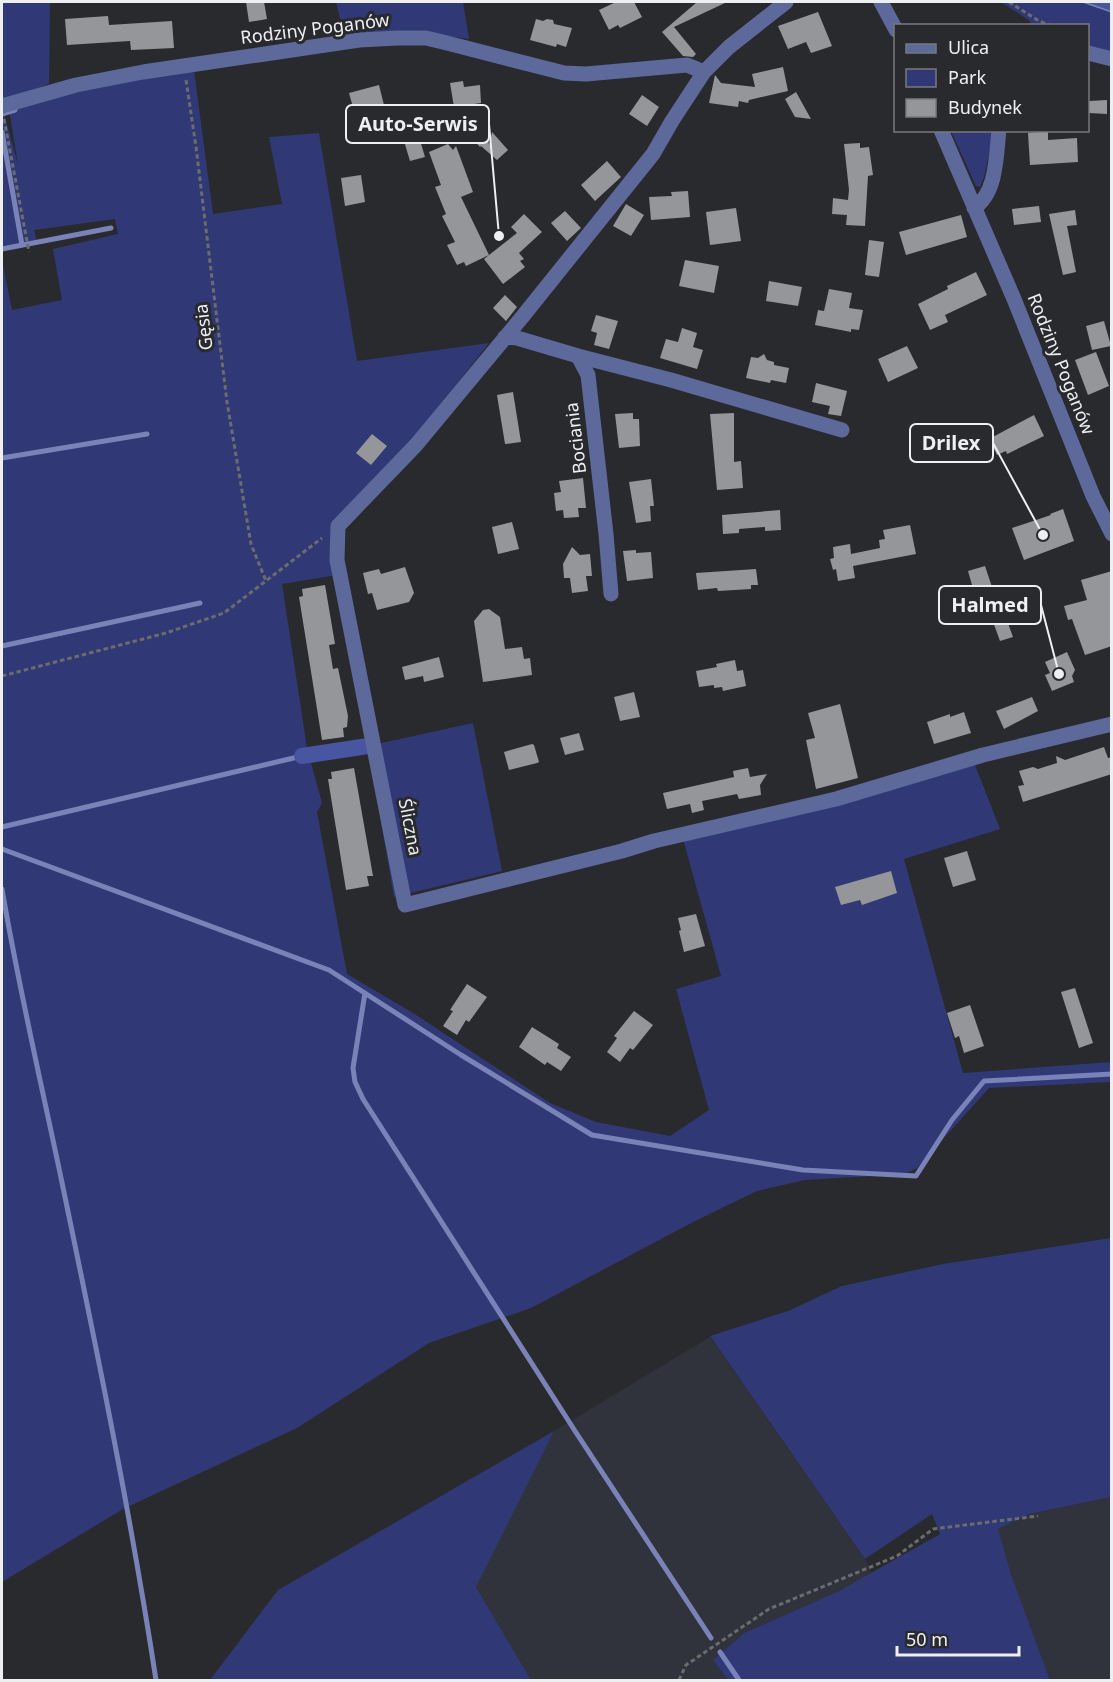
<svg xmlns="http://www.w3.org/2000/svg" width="1113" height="1682" font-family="'Noto Sans',sans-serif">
  <rect width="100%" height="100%" fill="#292a2d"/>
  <path fill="#31333c" d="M710,1337L865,1559L872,1573L839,1591L744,1633L713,1660L728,1680H531L476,1587L505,1521L554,1431Z
    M1111,1497V1680H1050L1012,1577L998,1529L1029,1514Z"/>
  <path fill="#303975" d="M2,2H50L49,84L2,101Z
    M336,2H463L469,39L419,32L345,39Z
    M1001,2H1083L1111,12V56L1088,50V26L1031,25L1030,21Z
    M194,70L213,214L282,204L269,137L319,133L357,361L489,343L412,441L331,527L337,575L282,584L307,748L322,803L317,812L347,974L413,1013L550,1103L596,1122L670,1136L709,1110L676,989L721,976L683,839L975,765L1000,829L904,859L963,1073L1111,1062V1082L989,1088L917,1168L905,1174L805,1180L757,1191L693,1222L531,1308L429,1343L297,1428L123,1509L2,1582V260L12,310L62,300L53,249L118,234L115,219L34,230L37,242L2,249V106L18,165L9,109L55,93Z
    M951,131H994L984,177L980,187L976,186Z
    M473,723L502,871L394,897L368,746Z
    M1111,1238V1497L1029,1514L998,1529L1012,1577L1050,1680H728L713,1660L744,1633L839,1591L940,1534L932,1514L865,1559L710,1336L788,1311L842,1286L943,1264Z
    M554,1431L476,1587L531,1680H210L278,1590Z"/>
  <path fill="#4855a0" stroke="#7a83b8" stroke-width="1.5" d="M1083,2H1111V12L1109,11Z"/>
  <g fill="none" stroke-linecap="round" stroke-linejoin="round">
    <path stroke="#7a83b8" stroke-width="5" d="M2,114L15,110
      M2,132L22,245
      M2,249L111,228
      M2,458L147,434
      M2,646L200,603
      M2,827L302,756
      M2,849L329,970L461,1055L592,1135L803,1170L916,1176L952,1120L984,1081L1112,1074
      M2,889C18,984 40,1078 60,1173C95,1341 130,1510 156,1680
      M365,993L353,1068L355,1082L363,1099L575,1431L711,1638
      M720,1652L739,1680"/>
    <path stroke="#4855a0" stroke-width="16" d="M302,756L368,746"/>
  </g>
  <path fill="#95969a" d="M246,2H264L267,19L249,22Z
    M616,2H634L642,17L620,28L618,25L609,30L599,10Z
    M697,2H727L674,27L696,54L693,57L683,56L662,32Z
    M818,12L832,46L811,53L806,42L788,49L778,26Z
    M108,16L109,25L172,21L174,48L131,50L130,41L67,45L65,19Z
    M536,19L543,21L547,19L553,20L554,24L572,28L566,47L557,44L556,47L530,40Z
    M783,67L788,91L749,100L748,103L739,101L738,107L709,103L715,75L721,83L755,87L752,74Z
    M463,81L464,87L480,85L481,103L454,107L450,83Z
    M379,85L385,109L356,118L349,93Z
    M796,92L811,119L795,117L785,99Z
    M642,95L659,107L647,126L629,114Z
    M1107,100V114L1089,113V101Z
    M485,120L489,145L492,132L508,150L497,160L481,146L480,147L469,135Z
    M1048,131V140L1077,138L1078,162L1030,165L1028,133Z
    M419,137L425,157L410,161L404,141Z
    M860,143V148L869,147L873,175L868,176L865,226L846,225L847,215L832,214L833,198L848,200L849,190L844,144Z
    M448,144L453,150L456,146L473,192L461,197L489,255L466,266L464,262L457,265L447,245L455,242L442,216L446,214L435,187L441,185L429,152Z
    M607,161L621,177L595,201L581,185Z
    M361,175L365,202L345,206L341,178Z
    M688,191L690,217L651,220L649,197L672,196L671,192Z
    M626,204L644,215L631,236L613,226Z
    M1039,206L1041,222L1014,225L1012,209Z
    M736,208L741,241L710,245L706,212Z
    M1075,210L1077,225L1067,226L1076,272L1063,275L1049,214Z
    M565,211L581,228L567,241L551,223Z
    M524,214L542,232L519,253L524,259L520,261L525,267L503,284L484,259L517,233L511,227Z
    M961,215L967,237L906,255L899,232Z
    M869,240L884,242L879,277L865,275Z
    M685,260L719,266L714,293L679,286Z
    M976,272L987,295L945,315L948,322L930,330L918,304L948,289L947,286Z
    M769,281L802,287L798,306L766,301Z
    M829,289L852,293L849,308L863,310L859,330L851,329V332L815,325L818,310L824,311Z
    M505,295L517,307L506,321L493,308Z
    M596,315L618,321L609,349L594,345L597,333L591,331Z
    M1104,321L1111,346L1092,350L1086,326Z
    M682,328L697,333L693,347L703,350L697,369L660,358L666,339L678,342Z
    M907,346L918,368L888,382L878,359Z
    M1096,352L1109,386L1088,395L1075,360Z
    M764,354L767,360L774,362V365L789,368L786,383L771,380L770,383L746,378L751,357L758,358Z
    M816,383L847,391L841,416L828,414L830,406L812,402Z
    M513,392L521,442L505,444L497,395Z
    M633,413V419H639L640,446L619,448L615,414Z
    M734,413V462L741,461L743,488L717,490L710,414Z
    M1034,415L1044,436L1007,454L1006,451L997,455L989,439Z
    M372,434L387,446L371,465L356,453Z
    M583,478L586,508H578L579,517L564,518L563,510L556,511L554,493L561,492L559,481Z
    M651,479L654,506H650L651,521L636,523L629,482Z
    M1063,509L1074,541L1024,560L1012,528L1051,515L1050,514Z
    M780,510L781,530L765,531V527L739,529V533L723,534L722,515Z
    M512,522L519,549L498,554L492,527Z
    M910,525L916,554L853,566L855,578L838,581L836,569L833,570L830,559L834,558L833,547L850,544L851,554L880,548L879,540L885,539L883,530Z
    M572,547L580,555L590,554L592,576H586L588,591L572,593L570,578H564L563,564Z
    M636,550V553L651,552L653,578L627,581L623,551Z
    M985,566L992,587L974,592L968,571Z
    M405,567L414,593L409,602L377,610L372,593L368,594L363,573L379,569L381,574Z
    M756,569L758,585H751V589L718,591L717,588L698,590L696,573Z
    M1112,571V646L1085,655L1072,619L1068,620L1064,606L1087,600L1081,580Z
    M325,585L335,644L329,645L333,669L338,668L348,716L347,727L343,728L344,737L322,740L299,597L303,596L302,589Z
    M489,609L500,617L505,649L522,647L524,659L530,658L532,675L483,682L474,621L483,610Z
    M1005,615L1013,637L1000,641L992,619Z
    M1067,652L1075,670L1072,676L1074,682L1052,691L1045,675L1050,673L1045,662Z
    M439,657L444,677L424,682L423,676L405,680L402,667Z
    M735,660L737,671L743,670L746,686L723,691L722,687L714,688V685L699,687L696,671L717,667L716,664Z
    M634,692L640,717L620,721L614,697Z
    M1032,697L1038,711L1004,729L996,711Z
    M840,704L858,778L816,789L806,740L815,738L808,713Z
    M964,712L971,733L934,744L927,722L950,714V717Z
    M579,733L584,750L565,755L560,738Z
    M532,744L534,745L539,762L537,763L509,770L504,752Z
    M1104,747L1108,758L1112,757V774L1023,802L1018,786L1024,785L1019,771L1033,767L1038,769L1057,763L1056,756L1065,760Z
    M354,768L373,876H367L369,886L346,890L328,779H332L331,772Z
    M748,768L750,777L767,774L760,785L761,795L739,799L737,794L702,801L704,810L692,813L690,804L667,809L663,793L734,777L733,771Z
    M967,851L976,880L953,887L944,858Z
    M891,871L897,893L862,905L860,900L841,905L835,887Z
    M696,914L705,946L684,952L679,931L681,930L678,918Z
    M467,984L487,997L469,1022L466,1020L457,1035L443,1026L453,1011L450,1010Z
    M1075,988L1093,1043L1079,1048L1061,992Z
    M970,1005L984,1046L964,1053L959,1036L955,1038L947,1013Z
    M634,1011L653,1025L633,1050L630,1048L620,1062L607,1052L617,1038L614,1036Z
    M532,1027L559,1044L557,1048L571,1057L561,1071L547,1062L545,1065L519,1047Z"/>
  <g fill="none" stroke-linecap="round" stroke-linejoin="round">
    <path stroke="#6b6c6e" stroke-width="3" stroke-dasharray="4.5 3" stroke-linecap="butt" d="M1009,2L1039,21L1052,26
      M186,80L196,147L227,402L251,544L266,581
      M4,119L29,252
      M2,676L166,633L224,613L322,538
      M679,1680L686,1665L769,1609L897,1556L933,1529L1038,1516"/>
    <path stroke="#5d699b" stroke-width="15" d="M786,2L729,47L704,72L672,121L653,154L523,316L416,445L338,526L337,560L405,905L622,851L654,841L836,799L983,755L1112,724
      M881,2L896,30
      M1088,53L1112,59
      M2,106L76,85L143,72L359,40L398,38H426L447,43L564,73L586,74L687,65L704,72
      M941,130L1014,299L1093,496L1112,534
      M974,208C997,193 996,156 999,130
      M505,337L517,338L578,356L588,375L606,534L611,594
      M578,356L671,380L842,430"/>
  </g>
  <g text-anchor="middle" stroke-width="6" stroke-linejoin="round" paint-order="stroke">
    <g font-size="18" fill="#eeeff1" stroke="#292a2d">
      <text transform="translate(315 29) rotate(-7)" y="6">Rodziny Poganów</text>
      <text transform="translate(204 327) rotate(-97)" y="6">Gęsia</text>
      <text transform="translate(1061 364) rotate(68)" y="6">Rodziny Poganów</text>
      <text transform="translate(576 438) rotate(-97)" y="6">Bociania</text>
      <text transform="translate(410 827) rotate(79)" y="6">Śliczna</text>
    </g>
  </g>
  <path fill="none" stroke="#eeeff1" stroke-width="2" d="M499 236L489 124M1043 535L993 443M1059 674L1041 605"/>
  <g fill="#eeeff1" stroke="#292a2d" stroke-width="2">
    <circle cx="499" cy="236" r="6"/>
    <circle cx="1043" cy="535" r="6"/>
    <circle cx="1059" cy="674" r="6"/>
  </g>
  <g fill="#292a2d" stroke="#eeeff1" stroke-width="2">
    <rect x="346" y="105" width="143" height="38" rx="6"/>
    <rect x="910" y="424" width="83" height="38" rx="6"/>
    <rect x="939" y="586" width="102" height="38" rx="6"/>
  </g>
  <g font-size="20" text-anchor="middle" font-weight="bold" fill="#eeeff1">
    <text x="418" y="131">Auto-Serwis</text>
    <text x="951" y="450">Drilex</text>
    <text x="990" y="612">Halmed</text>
  </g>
  <rect width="1113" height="1682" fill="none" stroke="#eeeff1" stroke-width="6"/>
  <rect x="894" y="24" width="195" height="108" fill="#292a2d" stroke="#78797b" stroke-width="1.5"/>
  <rect x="906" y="44" width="30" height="9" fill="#5d699b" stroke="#78797b" stroke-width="1.5"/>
  <text x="948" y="54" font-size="18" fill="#eeeff1">Ulica</text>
  <rect x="906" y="69" width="30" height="18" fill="#303975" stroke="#78797b" stroke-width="1.5"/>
  <text x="948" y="84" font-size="18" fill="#eeeff1">Park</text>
  <rect x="906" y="99" width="30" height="18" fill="#95969a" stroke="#78797b" stroke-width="1.5"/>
  <text x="948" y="114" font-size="18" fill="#eeeff1">Budynek</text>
  <path d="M897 1646v9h122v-9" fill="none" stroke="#eeeff1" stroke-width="3"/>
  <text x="906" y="1646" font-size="18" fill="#eeeff1" stroke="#292a2d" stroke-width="4.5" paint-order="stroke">50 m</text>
</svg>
